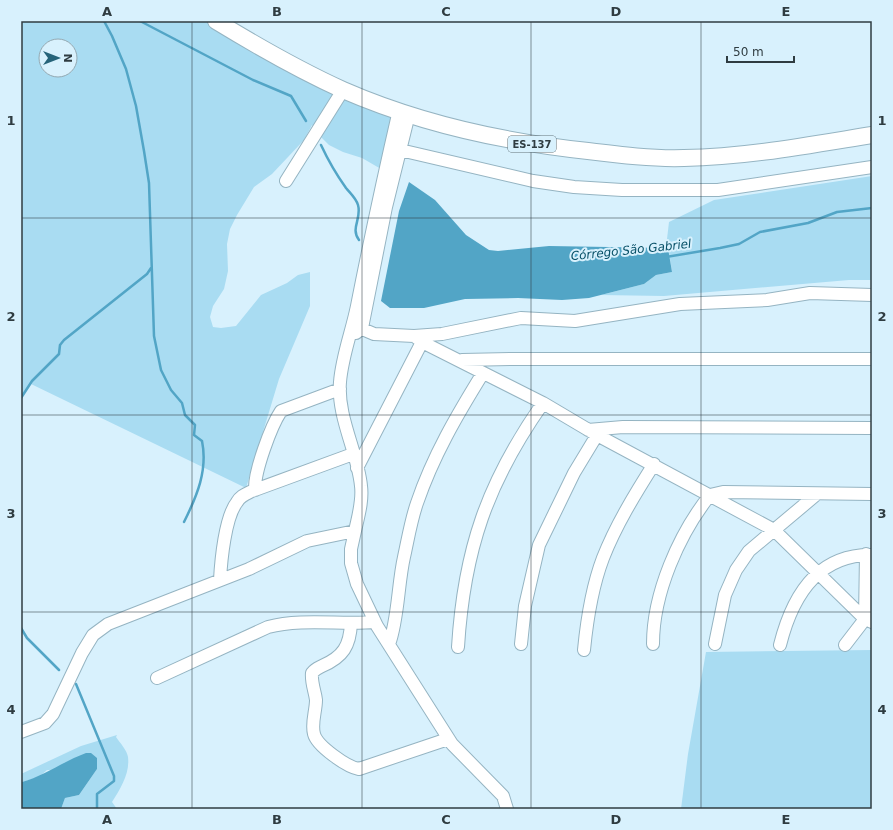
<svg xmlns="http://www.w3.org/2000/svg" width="893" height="830" font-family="'DejaVu Sans',sans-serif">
  <rect width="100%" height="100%" fill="#d8f1fd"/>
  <path fill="#a9dcf2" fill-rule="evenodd" d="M21,21H205L290,70L392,115L381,169L362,158L343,152L329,145L318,134L312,125L304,140L272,174L254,187L237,215L230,229L227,244L228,271L224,289L213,306L210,317L213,327L221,328L236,326L261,295L287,283L298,275L310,272V306L279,379L246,488L31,384L21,397ZM46,46H70V70H46Z
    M872,176V280H849L664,296L601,295L644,284L656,275L672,272L667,239L669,222L714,200Z
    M872,650V809H681L688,754L706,652Z
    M117,735L116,737C120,743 127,750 128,757C130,773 121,788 112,802L117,809H61L65,798L79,795L97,769L47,770L39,777L22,782L21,784V774L81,746Z"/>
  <path fill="#52a5c6" d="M409,182L435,200L466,235L489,250L498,251L549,246L668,248L672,272L656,275L644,284L589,298L562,300L518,298L465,299L424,308H390L381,301L399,211Z
    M86,753H91L97,758V769L79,795L65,798L61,809H21L22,782C44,776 64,761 86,753Z"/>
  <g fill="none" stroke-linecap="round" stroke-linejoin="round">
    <path stroke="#52a5c6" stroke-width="2.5" d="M104,21L112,36L126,69L136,106L144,151L149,183L154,336L161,370L171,390L182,403L185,415L195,425L194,435L202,441C208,470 197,496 184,522
      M140,21L253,80L291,96L306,121
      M321,145C328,160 336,174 346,188C350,193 356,198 358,205C362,219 350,228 359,240
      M666,257L720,248L739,244L760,232L808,223L837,212L872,208
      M21,398L32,381L59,354L60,345L64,340L147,274L151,268
      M21,628L27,638L59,670
      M76,684L114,776V781L97,794V809"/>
    <defs>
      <path id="minor" d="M400,150L533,181L574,187L622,190H718L872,167
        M286,181L343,90
        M353,325L374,334L414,336L442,334L521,318L575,321L680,304L767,300L810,293L872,295
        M356,333L362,328L386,207L409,114
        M414,336L422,342L543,403L597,435L774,530L865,619L872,622
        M462,360L510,359H872
        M588,430L623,427L872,428
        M357,468L422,342
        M255,490C254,472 271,426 281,411L340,389
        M355,531C358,517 363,501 361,486C358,453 337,417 340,382C342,356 352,331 357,306C370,240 384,175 399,110
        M220,580C221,561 225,517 237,502C240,496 246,494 252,491L353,454
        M351,623C350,646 343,657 322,666C318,668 315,669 312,673C311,683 315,691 316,700C316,711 311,723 314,734C317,746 347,767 359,769L448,739
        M389,644C398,621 398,583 404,557C408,539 411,520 417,503C433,456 457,415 483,373
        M521,644L525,606L539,545L574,473L597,435
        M653,644C653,593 679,534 710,495L723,492L872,494
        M715,644L725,595L736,570L749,551L817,494
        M780,645C792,597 817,554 872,555
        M845,645L865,619L866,554
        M458,647C464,550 487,483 543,403
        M584,650C587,619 592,587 603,558C616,525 635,494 654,464
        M157,678L268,627C303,618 340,625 375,622
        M21,732L45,723L53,714L82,653L93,635L108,624L249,569L307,541L355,531L351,549V563L357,584L377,626L452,744L503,796L507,809"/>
      <path id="major" d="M216,21C257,46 299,70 343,90C421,124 504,142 588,151C620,155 653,159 684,158C747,157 810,145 872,135"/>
    </defs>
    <use href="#minor" stroke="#95b4c2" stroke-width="14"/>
    <use href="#major" stroke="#95b4c2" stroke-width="18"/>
    <use href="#minor" stroke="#fff" stroke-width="12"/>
    <use href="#major" stroke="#fff" stroke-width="16"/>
  </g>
  <path fill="none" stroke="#2f3c41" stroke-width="1" stroke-opacity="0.55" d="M192,21V809M362,21V809M531,21V809M701,21V809M21,218H872M21,415H872M21,612H872"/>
  <g text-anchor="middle" stroke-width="4" stroke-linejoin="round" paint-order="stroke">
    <rect fill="#d8f1fd" stroke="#627279" stroke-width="1" x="508" y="136" width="48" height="16" rx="3"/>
    <g font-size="10" font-weight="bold" fill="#2f3c41">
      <text x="532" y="148">ES-137</text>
    </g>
    <g font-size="12" font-style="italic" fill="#075067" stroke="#d8f1fd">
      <text transform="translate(631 250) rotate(-6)" y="4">Córrego São Gabriel</text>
    </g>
  </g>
  <rect width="893" height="830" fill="none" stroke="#d8f1fd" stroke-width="44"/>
  <g transform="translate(58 58) rotate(90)"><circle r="19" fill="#d8f1fd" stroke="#94a9b2"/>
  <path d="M0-3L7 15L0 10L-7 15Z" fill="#26647a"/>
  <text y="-6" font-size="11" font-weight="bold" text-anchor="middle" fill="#2f3c41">N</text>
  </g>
  <path d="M727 56v6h67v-6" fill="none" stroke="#2f3c41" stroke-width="2"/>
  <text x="733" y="56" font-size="12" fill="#2f3c41" stroke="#d8f1fd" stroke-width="3" paint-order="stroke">50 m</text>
  <rect x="22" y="22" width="849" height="786" fill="none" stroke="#2f3c41" stroke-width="1.5"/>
  <g font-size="13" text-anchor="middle" font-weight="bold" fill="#2f3c41">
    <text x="107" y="16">A</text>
    <text x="277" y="16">B</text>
    <text x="446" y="16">C</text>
    <text x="616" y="16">D</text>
    <text x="786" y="16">E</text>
    <text x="11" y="125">1</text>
    <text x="882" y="125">1</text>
    <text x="11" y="321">2</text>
    <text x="882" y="321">2</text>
    <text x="11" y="518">3</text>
    <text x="882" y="518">3</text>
    <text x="11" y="714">4</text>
    <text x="882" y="714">4</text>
    <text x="107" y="824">A</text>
    <text x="277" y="824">B</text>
    <text x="446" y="824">C</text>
    <text x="616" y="824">D</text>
    <text x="786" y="824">E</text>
  </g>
</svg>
